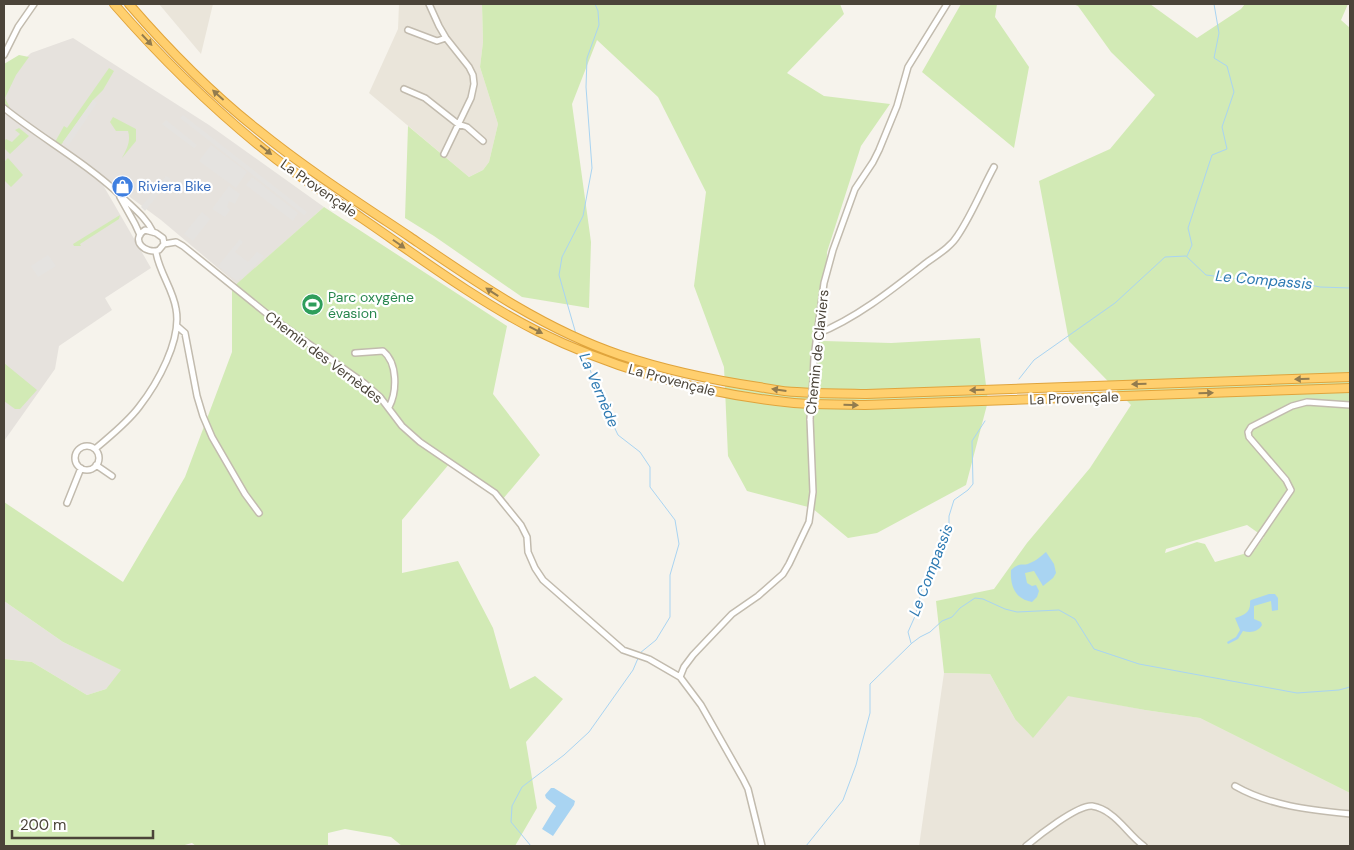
<svg xmlns="http://www.w3.org/2000/svg" width="1354" height="850" font-family="'DM Sans',sans-serif">
  <rect width="100%" height="100%" fill="#f6f3ec"/>
  <path fill="#eae5da" d="M159,4H213L201,54Z
    M399,4H482L483,42L480,67L498,124L489,162L483,170L469,177L369,93L398,29Z
    M944,673L990,674L1015,719L1067,695L1145,710L1200,718L1350,793V846H919Z"/>
  <path fill="#e6e2dd" d="M73,38L209,125L324,207L237,284L161,220L4,104V86L9,74L31,53Z
    M4,113L89,173L103,185L151,268L105,298L112,310L59,346L55,369L4,441Z
    M4,601L63,642L122,670L106,689L87,695L32,662L4,659Z"/>
  <path fill="#d2eab5" fill-rule="evenodd" d="M478,4H840L844,14L787,73L824,96L890,104L861,146L827,252L824,341L891,343L980,338L988,401L966,485L877,533L848,538L812,508L747,491L728,456L724,367L694,286L706,192L658,97L597,40L572,104L591,242L589,308L522,297L434,236L405,218L408,126L469,177L483,170L489,162L498,124L480,67L483,42L482,4Z
    M961,4H997L995,17L1029,67L1014,148L922,72Z
    M1073,4H1150L1197,38L1241,9L1245,4H1348L1341,20L1350,28V793L1200,718L1145,710L1068,696L1033,738L1015,719L990,674L944,673L936,601L994,589L1027,543L1090,468L1131,405L1069,341L1039,181L1110,149L1155,95L1111,52L1078,6ZM1247,525L1264,537L1254,551L1215,562L1205,544L1197,542L1165,553L1166,549Z
    M19,55L29,57L16,75L5,98L10,108L4,103V64Z
    M109,68L114,71L103,90L93,100L61,145L55,142L64,126L67,128Z
    M113,117L136,129V141L122,158C127,149 131,141 128,131H116L110,122Z
    M19,128L29,136L10,154L4,148V142L6,139L12,142L20,134L15,130Z
    M8,158L23,175L11,187L4,180V162Z
    M324,207L507,326L493,394L540,455L502,500L450,463L402,520V573L458,561L493,628L510,689L535,676L563,699L526,742L537,808L515,846H402L391,837L345,829L328,833V846H196L192,843L181,846H4V659L32,662L87,695L106,689L121,670L63,642L4,601V502L123,582L185,477L232,352V288Z
    M120,215L119,219L80,244L81,246H74L73,244Z
    M4,363L37,390L20,409H15L4,401Z"/>
  <path fill="#e5e3e0" d="M93,100L97,103L68,146L63,142Z
    M183,115L307,212L304,215L180,118Z
    M166,120L197,145L194,148L162,124Z
    M211,145L247,172L236,188L199,161Z
    M166,176L171,179L145,211L141,207Z
    M252,177L298,213L293,221L246,185Z
    M229,186L240,194L235,204L229,201L227,207L230,210L225,217L212,209Z
    M202,212L210,219L193,241L184,234Z
    M240,239L243,242L235,252L248,262L257,252L264,256L242,279L240,278L237,281L218,266Z
    M48,255L56,266L38,277L31,266Z"/>
  <path fill="#a9d4f2" d="M1046,552L1054,564L1056,573L1053,578L1043,586L1034,571L1025,573L1027,583L1032,586L1036,585L1039,591L1037,597L1032,602C1015,599 1010,586 1011,570C1021,561 1022,567 1030,563C1036,561 1041,556 1046,552Z
    M1269,594H1275L1278,598V610L1272,611L1271,601L1254,606V619L1261,622L1262,625C1258,632 1251,633 1243,631L1238,639L1228,644L1227,642L1236,637L1240,630L1235,618C1245,615 1251,612 1250,601L1251,600Z
    M551,788H554L575,801L574,805L553,836L542,829L556,806L546,798L545,795Z"/>
  <g fill="none" stroke-linecap="round" stroke-linejoin="round">
    <path stroke="#a9d4f2" stroke-width="1" d="M1187,256L1192,245L1188,228L1212,155L1227,149L1222,127L1234,92L1227,66L1214,58L1219,33L1214,4
      M576,334L559,275L562,257L583,216L592,168L586,87L587,58L599,25L598,11L595,4
      M585,356L600,397L618,435L640,452L650,467V487L675,520L679,544L670,575V617L656,640L640,653
      M1019,379L1034,360L1115,303L1165,257L1186,256L1206,275L1245,280L1289,281L1320,287L1350,288
      M911,643L908,632L916,614L924,580L934,564L949,528V516L954,500L968,490L973,484L972,441L985,421
      M531,846L511,822L512,806L522,787L564,755L589,732L633,670L639,656
      M806,846L843,800L856,765L870,713V684L912,643L920,637L930,632L942,621L952,617L960,608L975,598L983,599L1005,609L1017,612L1059,610L1075,619L1094,649L1139,664L1297,693L1339,690L1350,687"/>
    <defs>
      <path id="minor" d="M429,4L439,26L446,38L469,67L473,75L474,84L471,98L444,154
        M408,30L437,41L446,38
        M4,55L18,27L34,4
        M404,89L425,98L458,124L467,127L483,141
        M4,108C41,138 85,162 120,195C132,207 146,217 153,232
        M120,197L135,224L140,235
        M145,230L156,233L163,238L164,244L159,250C146,255 129,240 145,230Z
        M164,244L176,242L183,246L271,317L364,383L380,397L402,426L420,442L495,493L521,525L527,537L528,552L535,568L543,580L623,650L649,659L680,677L701,705L743,779L748,789L762,846
        M177,326L185,333L197,396L203,416L212,437L245,494L259,513
        M817,334C857,318 893,289 926,263C937,255 951,247 958,235C972,214 982,189 994,167
        M355,353L383,351C398,363 397,392 389,407
        M813,380L814,357L824,283L833,250L855,189L873,162L879,150L897,106L908,67L947,4
        M75 458a12 12 0 1 1 24 0a12 12 0 1 1-24 0Z
        M95,449C110,436 127,423 139,407C157,384 182,340 176,309C173,289 159,272 156,252
        M96,465L112,476
        M67,503L81,468
        M1248,553L1291,490L1286,480L1249,437L1248,432L1251,427L1292,406L1307,402L1350,405
        M680,677L684,667L693,655L732,614L758,596L783,574L789,564L809,522L813,492L810,419
        M1235,786C1270,806 1311,810 1350,814
        M1026,846C1038,836 1077,805 1092,806C1098,807 1105,810 1110,814C1123,823 1131,837 1144,846"/>
      <path id="highway" d="M114,4C163,60 217,113 276,159C304,180 334,199 363,219C420,258 476,300 537,331C618,371 705,394 794,403C818,405 842,404 865,405L1350,388
        M129,4C168,49 211,93 258,130C306,169 359,203 410,237C476,282 543,329 620,355C665,370 712,380 759,387C771,389 784,392 797,392C820,394 843,393 866,394L1350,377"/>
    </defs>
    <use href="#minor" stroke="#c2bbae" stroke-width="8"/>
    <use href="#highway" stroke="#e0a43c" stroke-width="10"/>
    <use href="#minor" stroke="#fff" stroke-width="5"/>
    <use href="#highway" stroke="#ffcf6e" stroke-width="8"/>
    <defs>
      <path id="minor-bridge" d="M810,419L813,380"/>
    </defs>
    <use href="#minor-bridge" stroke="#c2bbae" stroke-width="8" stroke-linecap="butt"/>
    <use href="#minor-bridge" stroke="#fff" stroke-width="5"/>
  </g>
  <defs><path id="oneway-solid" d="M-6-.8H1V-3.2L6.5 0L1 3.2V.8H-6Z" transform="scale(1.25)"/></defs>
  <g fill="#937c4e">
    <use href="#oneway-solid" transform="translate(147 40) rotate(47)"/>
    <use href="#oneway-solid" transform="translate(218 95) rotate(-138)"/>
    <use href="#oneway-solid" transform="translate(266 150) rotate(39)"/>
    <use href="#oneway-solid" transform="translate(399 244) rotate(35)"/>
    <use href="#oneway-solid" transform="translate(492 292) rotate(-147)"/>
    <use href="#oneway-solid" transform="translate(536 330) rotate(27)"/>
    <use href="#oneway-solid" transform="translate(1302 379) rotate(178)"/>
    <use href="#oneway-solid" transform="translate(1139 384) rotate(178)"/>
    <use href="#oneway-solid" transform="translate(779 390) rotate(-172)"/>
    <use href="#oneway-solid" transform="translate(977 390) rotate(178)"/>
    <use href="#oneway-solid" transform="translate(1206 393) rotate(-2)"/>
    <use href="#oneway-solid" transform="translate(851 405) rotate(2)"/>
  </g>
  <defs>
    <symbol id="shop-disc" viewBox="-11 -11 22 22"><circle r="9.5" fill="#3f7fe0" stroke="#fff"/><path d="M-5-2.5h2.3a2.7 3.5 0 0 1 5.4 0H5L5.5 6h-11ZM-1.5-2.5h3a1.5 2.3 0 0 0-3 0Z" fill="#fff"/></symbol>
    <symbol id="stadium-disc" viewBox="-11 -11 22 22"><circle r="9.5" fill="#2e9e5b" stroke="#fff"/><path d="M0-5a6.5 5 0 1 0 0 10a6.5 5 0 1 0 0-10ZM-3.5-1.8h7v3.6h-7Z" fill="#fff"/></symbol>
  </defs>
  <g fill-rule="evenodd">
    <use href="#shop-disc" x="110" y="174" width="25" height="25"/>
    <use href="#stadium-disc" x="300" y="292" width="25" height="25"/>
  </g>
  <g text-anchor="middle" stroke-width="4.5" stroke-linejoin="round" paint-order="stroke">
    <g font-size="14" fill="#366cbe" stroke="#fff" text-anchor="start">
      <text x="138" y="191">Riviera Bike</text>
    </g>
    <g font-size="14" fill="#4b4439" stroke="#fff">
      <text transform="translate(319 188) rotate(35)" y="5">La Provençale</text>
      <text transform="translate(817 352) rotate(-84)" y="5">Chemin de Claviers</text>
      <text transform="translate(324 357) rotate(37)" y="5">Chemin des Vernèdes</text>
      <text transform="translate(672 380) rotate(15)" y="5">La Provençale</text>
      <text transform="translate(1074 398) rotate(-2)" y="5">La Provençale</text>
    </g>
    <g font-size="14" fill="#27864d" stroke="#fff" text-anchor="start">
      <text x="328" y="302">Parc oxygène<tspan x="328" dy="16">évasion</tspan></text>
    </g>
    <g font-size="15" font-style="italic" fill="#2e7ab2" stroke="#fff">
      <text transform="translate(1264 280) rotate(5)" y="5">Le Compassis</text>
      <text transform="translate(599 390) rotate(67)" y="5">La Vernède</text>
      <text transform="translate(931 570) rotate(-69)" y="5">Le Compassis</text>
    </g>
  </g>
  <rect width="1354" height="850" fill="none" stroke="#4b4439" stroke-width="10"/>
  <path d="M12 830v8h141v-8" fill="none" stroke="#4b4439" stroke-width="2.5"/>
  <text x="20" y="830" font-size="15" fill="#4b4439" stroke="#ffffff" stroke-width="4" paint-order="stroke">200 m</text>
</svg>
